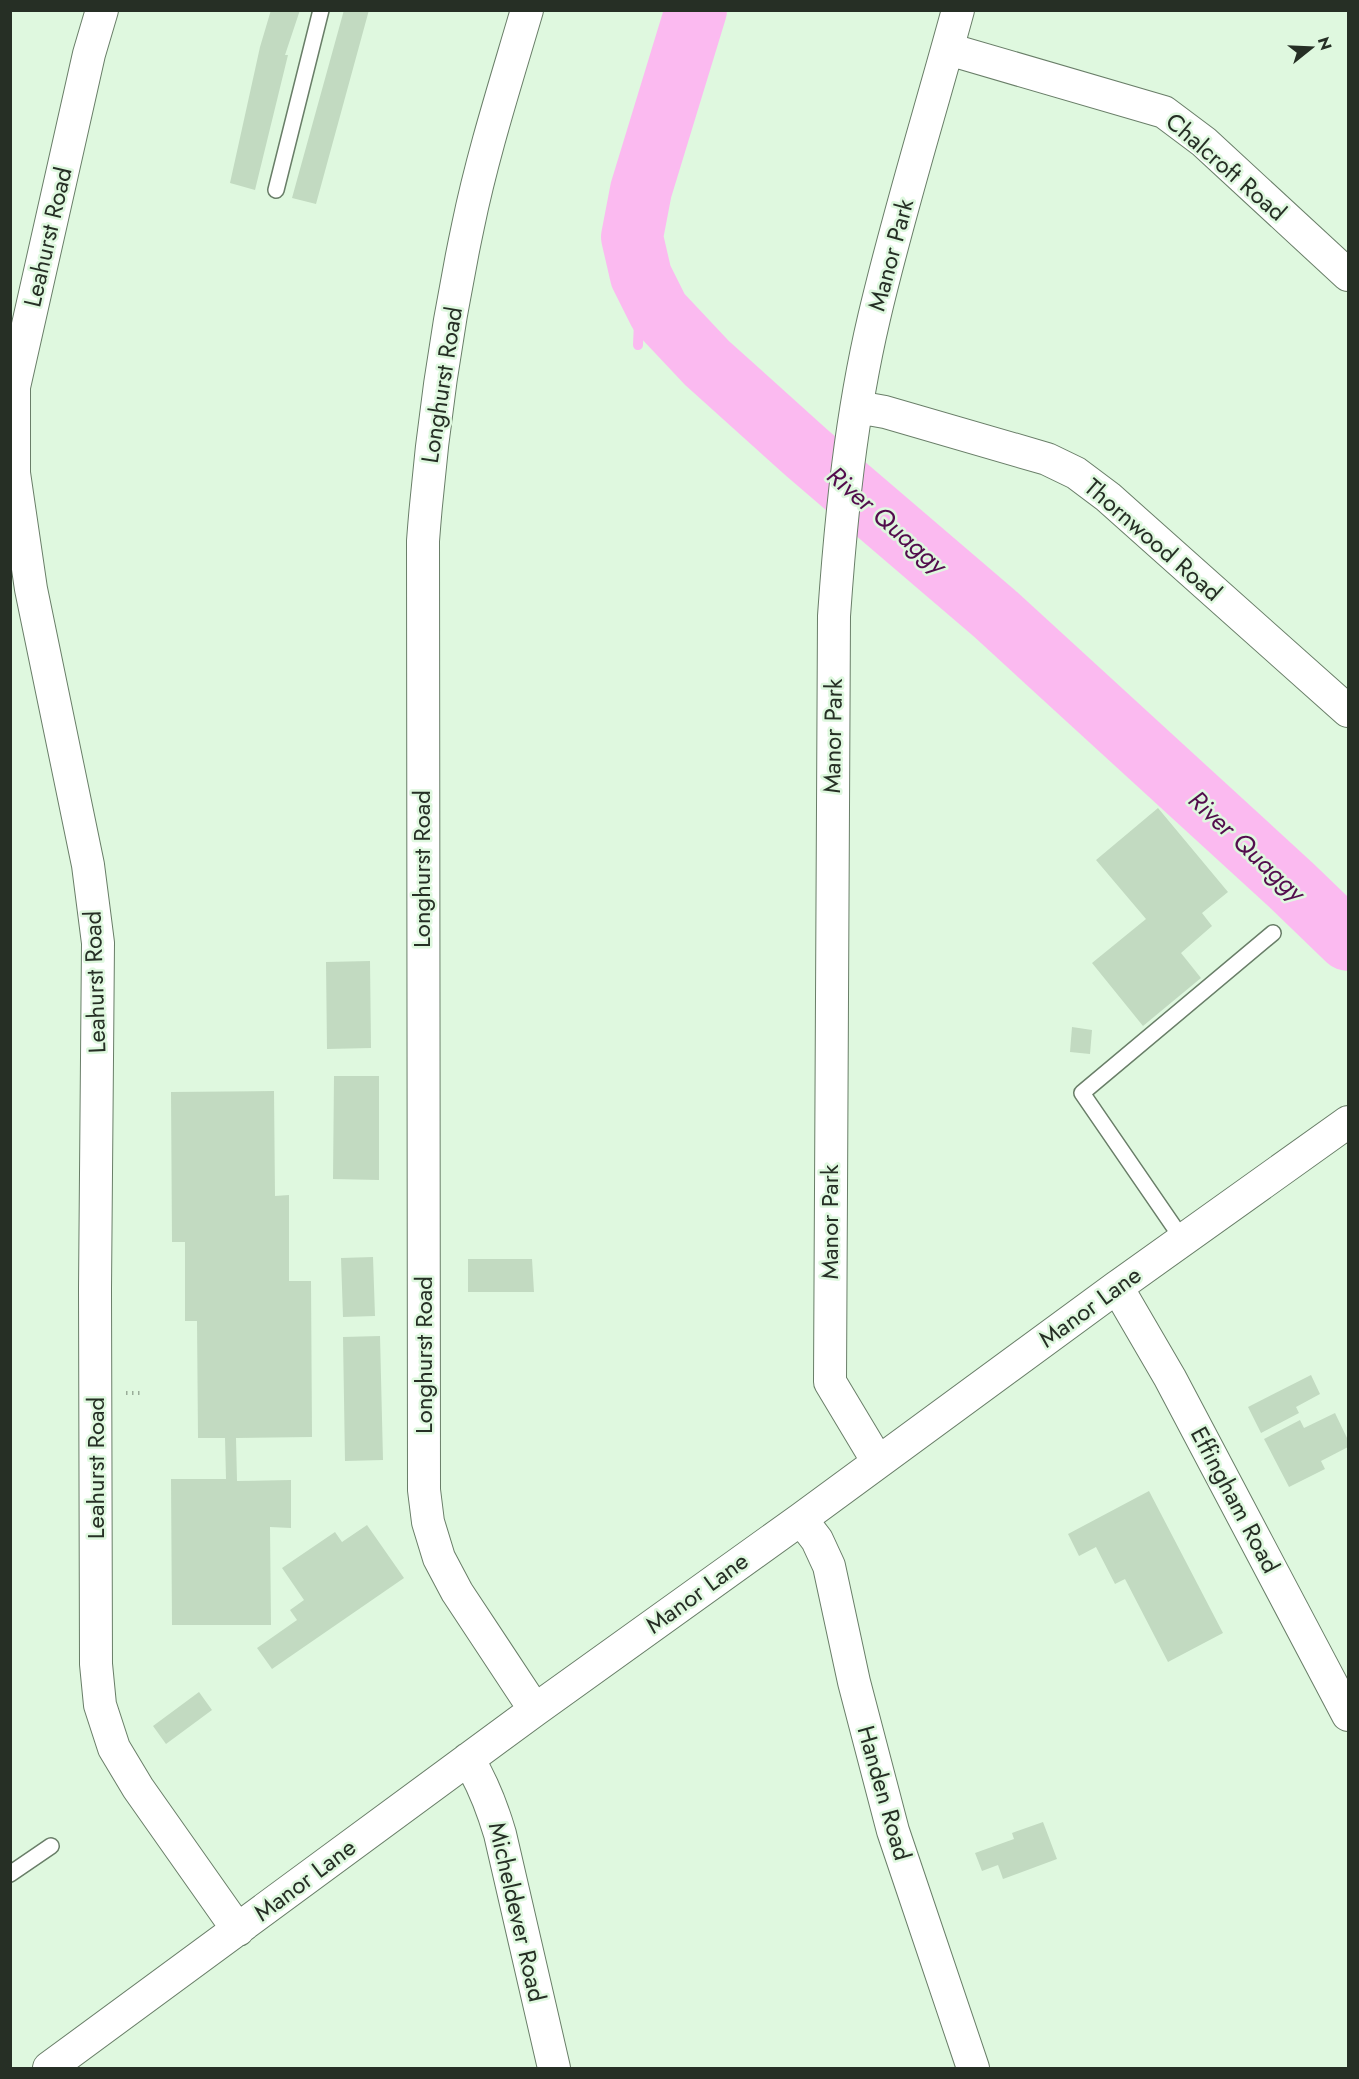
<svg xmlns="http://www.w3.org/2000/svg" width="1359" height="2079" font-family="Jost,sans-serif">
  <rect width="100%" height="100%" fill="#dff8df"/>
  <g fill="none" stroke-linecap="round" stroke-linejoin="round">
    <path stroke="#fbbaf0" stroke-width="10" d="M638,345L641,276"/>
    <path stroke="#fbbaf0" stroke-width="62" d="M696,10L641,190L632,237L641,276L659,312L707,363L807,453L994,613L1291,885L1348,940"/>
  </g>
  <path fill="#c2dac1" d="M271,10H300L285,55H288L255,190L230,183L260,47Z
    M344,10H369L316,204L292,198Z
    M1158,808L1228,892L1202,913L1212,926L1181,953L1201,978L1143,1026L1092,963L1146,919L1096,860Z
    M370,961L371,1048L327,1049L326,962Z
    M1072,1027L1092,1030L1090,1054L1070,1052Z
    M334,1076H379V1180L333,1179Z
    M274,1091L275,1196L289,1195V1281H311L312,1437L236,1438L237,1481L291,1480V1528L270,1527L271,1625H172L171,1479H226L225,1438H198L197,1321H185V1242H172L171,1092Z
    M373,1257L375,1316L343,1317L341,1258Z
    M468,1259H532L534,1292H468Z
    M380,1336L383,1460L345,1461L343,1337Z
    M1311,1375L1320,1394L1296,1407L1299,1413L1261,1433L1248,1407Z
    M1335,1413L1348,1440V1447L1321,1461L1325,1469L1289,1487L1264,1439L1300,1420L1304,1428Z
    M1149,1491L1223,1633L1168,1662L1125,1579L1115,1584L1096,1547L1079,1556L1068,1534Z
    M367,1525L404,1578L272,1669L257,1648L297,1620L290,1610L304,1600L282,1568L335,1532L342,1542Z
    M199,1692L212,1710L166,1744L153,1726Z
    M1043,1822L1057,1859L1003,1879L998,1865L982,1871L975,1853L1014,1839L1012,1833Z"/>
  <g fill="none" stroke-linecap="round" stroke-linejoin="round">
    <defs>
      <path id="lane" d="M276,190L321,10
        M1183,1240L1082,1093L1273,933
        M10,1874L51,1846"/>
      <path id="street" d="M102,10L89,54L14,387V473L31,589L88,865L98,943L95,1289L96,1664L100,1705L114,1748L138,1788L238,1930
        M527,10C506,82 483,153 468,226C446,330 431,435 423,541L424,1490L428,1522L439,1558L457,1592L535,1710
        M948,49L1164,112L1204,142L1348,275
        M857,407L885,412L1047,459L1076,473L1108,497L1348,711
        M1117,1287L1170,1378L1348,1715
        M878,1462L830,1382L834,616C841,516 851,416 874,318C898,215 930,113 958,10
        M801,1519L817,1540L829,1566L854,1682L893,1831L973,2068
        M468,1759C483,1783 492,1807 500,1834L554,2068
        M49,2068L535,1710L801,1519L1117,1287L1348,1122"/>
    </defs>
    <use href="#lane" stroke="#697e68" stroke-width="18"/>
    <use href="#street" stroke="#697e68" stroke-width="34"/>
    <path stroke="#9aad99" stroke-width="4" stroke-dasharray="1.5 4.5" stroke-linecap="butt" d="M126,1393H143"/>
    <use href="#lane" stroke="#fff" stroke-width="15"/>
    <use href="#street" stroke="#fff" stroke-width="32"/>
  </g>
  <g text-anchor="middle" stroke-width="5" stroke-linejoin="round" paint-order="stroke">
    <g font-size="24" fill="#262f25" stroke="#dff8df">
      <text transform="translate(1226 167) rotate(41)" y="8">Chalcroft Road</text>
      <text transform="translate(48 237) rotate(-77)" y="8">Leahurst Road</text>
      <text transform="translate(891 255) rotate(-75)" y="8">Manor Park</text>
      <text transform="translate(442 385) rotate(-81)" y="8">Longhurst Road</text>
      <text transform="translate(1153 540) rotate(41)" y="8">Thornwood Road</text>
      <text transform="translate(833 736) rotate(-89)" y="8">Manor Park</text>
      <text transform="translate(422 869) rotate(-90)" y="8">Longhurst Road</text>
      <text transform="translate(95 982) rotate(-92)" y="8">Leahurst Road</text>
      <text transform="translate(830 1222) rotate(-90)" y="8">Manor Park</text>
      <text transform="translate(1090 1307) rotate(-36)" y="8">Manor Lane</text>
      <text transform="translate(424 1355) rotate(-90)" y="8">Longhurst Road</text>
      <text transform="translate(96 1468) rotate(-90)" y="8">Leahurst Road</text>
      <text transform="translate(1235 1500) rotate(62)" y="8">Effingham Road</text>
      <text transform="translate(697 1593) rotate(-36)" y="8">Manor Lane</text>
      <text transform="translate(884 1793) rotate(74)" y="8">Handen Road</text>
      <text transform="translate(305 1880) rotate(-37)" y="8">Manor Lane</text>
      <text transform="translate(517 1912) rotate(77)" y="8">Micheldever Road</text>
    </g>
    <g font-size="26" font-style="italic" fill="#530d4d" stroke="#dff8df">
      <text transform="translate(887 520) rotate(41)" y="9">River Quaggy</text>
      <text transform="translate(1247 846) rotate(43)" y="9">River Quaggy</text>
    </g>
  </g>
  <rect width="1359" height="2079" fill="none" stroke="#262f25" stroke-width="24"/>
  <g transform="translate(1311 48) rotate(72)" stroke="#dff8df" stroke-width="4.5" paint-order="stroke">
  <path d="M0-4.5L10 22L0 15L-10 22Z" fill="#262f25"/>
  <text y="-9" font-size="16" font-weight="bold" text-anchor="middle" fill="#262f25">N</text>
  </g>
</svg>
